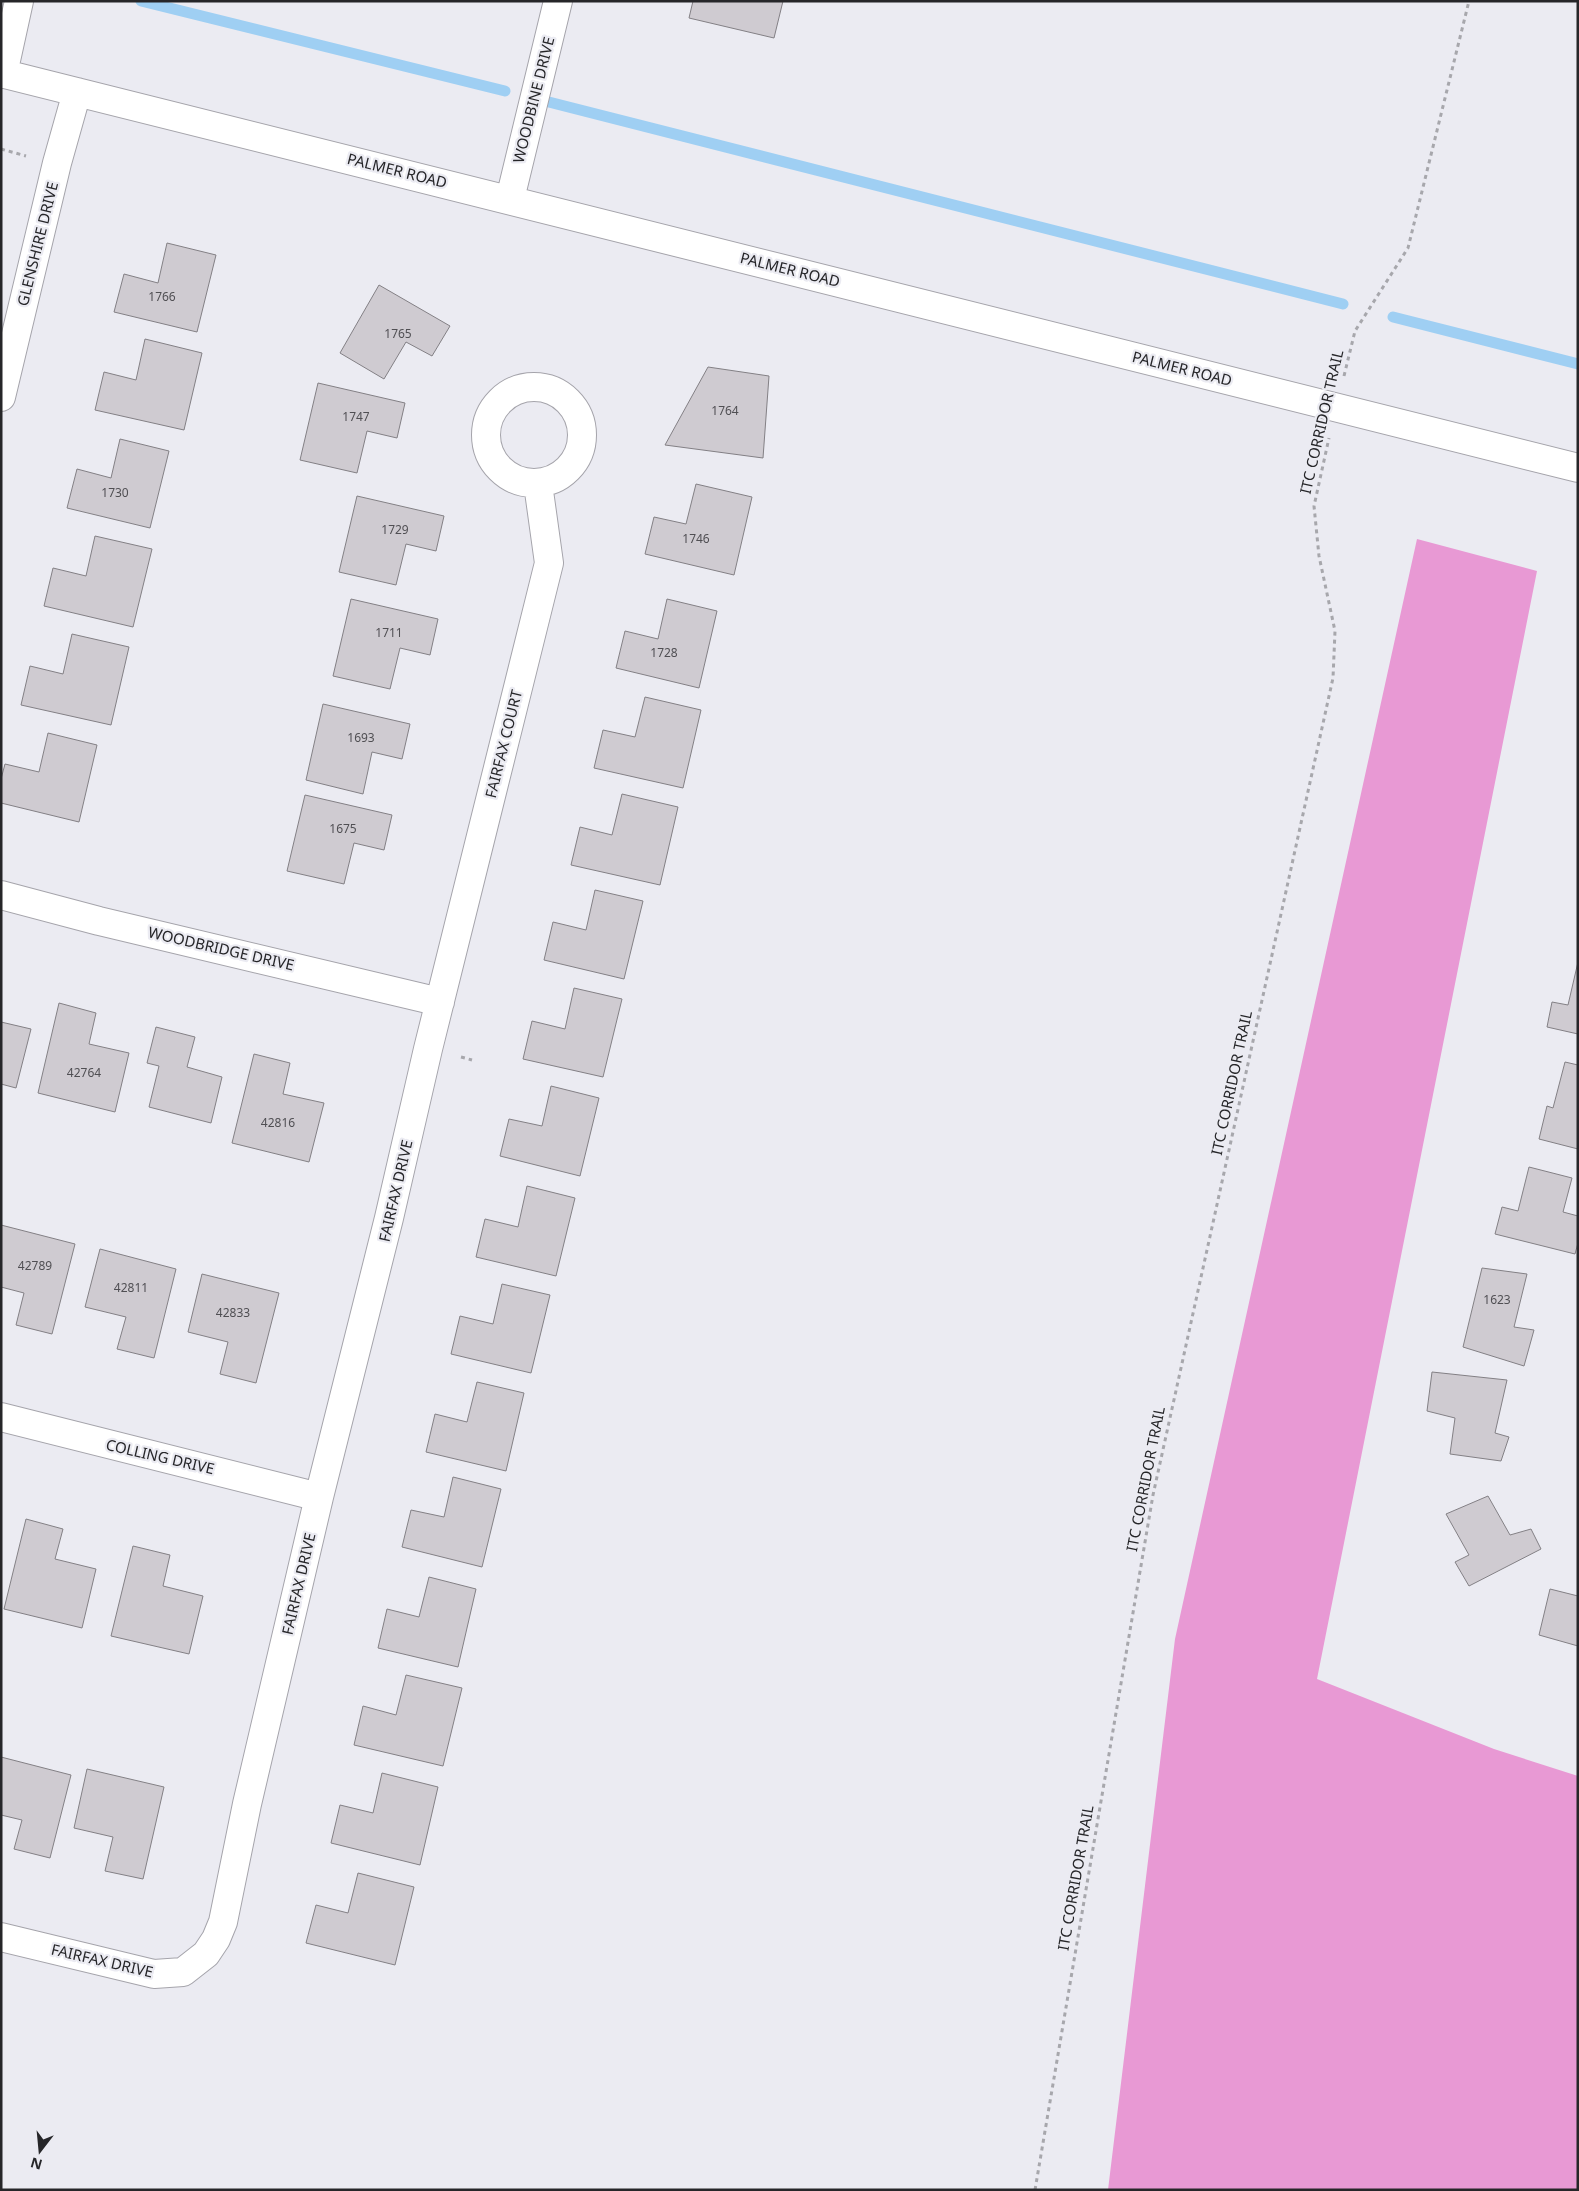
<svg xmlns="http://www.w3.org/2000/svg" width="1579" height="2191" font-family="'Noto Sans',sans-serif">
  <rect width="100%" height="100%" fill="#ebebf2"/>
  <path fill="#e899d4" d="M1417,539L1537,571L1317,1679L1494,1749L1578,1776V2190H1108L1175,1639Z"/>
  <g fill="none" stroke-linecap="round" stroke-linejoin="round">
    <path stroke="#9fcff3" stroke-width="11" d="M141,1L505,91
      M537,99L1343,304
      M1393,317L1578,364"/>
  </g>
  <path fill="#cfcbd1" stroke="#838085" d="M693,1H783L774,38L689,18Z
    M167,243L216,255L197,332L114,312L124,274L158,283Z
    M379,285L450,326L432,356L406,342L384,379L340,353Z
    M145,339L202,353L184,430L95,410L104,372L136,380Z
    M708,367L769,376L763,458L665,445Z
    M318,383L405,403L397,438L367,431L357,473L300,460Z
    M120,439L169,451L150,528L67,508L77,469L111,478Z
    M696,484L752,497L734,575L645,554L654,517L686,524Z
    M357,496L444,516L436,551L406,544L396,585L339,572Z
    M95,536L152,549L133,627L44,606L53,568L86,576Z
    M351,599L438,619L430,655L400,648L390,689L333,676Z
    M667,599L717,611L699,688L616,668L625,631L658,639Z
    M72,634L129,647L111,725L21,705L30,666L63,674Z
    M645,697L701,710L683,788L594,768L603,730L635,737Z
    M323,704L410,724L402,759L372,752L363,794L306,780Z
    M48,733L97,745L79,822L1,803V779L5,764L39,772Z
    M622,794L678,807L660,885L571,865L580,827L612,835Z
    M305,795L392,815L384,850L354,843L344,884L287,871Z
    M595,890L643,901L624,979L544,960L553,922L586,930Z
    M1578,962V1034L1547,1027L1552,1002L1568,1005Z
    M574,988L622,999L603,1077L523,1059L532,1021L565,1029Z
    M59,1003L96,1013L89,1044L129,1053L115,1112L38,1093Z
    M1,1022L31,1029L16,1088L1,1084Z
    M156,1027L195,1037L187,1067L222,1077L211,1123L149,1107L159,1066L147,1063Z
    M254,1054L290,1063L283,1094L324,1103L309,1162L232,1143Z
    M1565,1062L1578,1065V1149L1539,1139L1547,1106L1553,1108Z
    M551,1086L599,1098L580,1176L500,1156L509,1119L542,1126Z
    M1529,1167L1572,1178L1563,1212L1578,1216V1243L1575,1254L1495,1234L1502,1207L1518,1211Z
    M527,1186L575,1198L556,1276L476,1257L485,1219L518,1227Z
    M1,1225L75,1244L52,1334L16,1325L24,1293L1,1287Z
    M100,1249L176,1269L154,1358L117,1349L126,1317L85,1307Z
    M1482,1268L1527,1274L1514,1327L1534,1330L1524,1366L1463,1347Z
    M202,1274L279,1293L256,1383L220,1374L228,1342L188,1332Z
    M502,1284L550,1295L531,1373L451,1354L460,1316L493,1324Z
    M1432,1372L1507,1380L1495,1433L1509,1437L1501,1461L1450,1454L1455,1418L1427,1411Z
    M477,1382L524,1393L506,1471L426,1452L435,1414L467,1422Z
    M453,1477L501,1489L482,1567L402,1547L411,1510L444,1517Z
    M1488,1496L1510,1535L1531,1529L1541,1549L1469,1586L1455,1562L1469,1555L1446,1514Z
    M26,1519L63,1529L55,1559L96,1569L82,1628L4,1609Z
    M133,1546L170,1555L163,1586L203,1596L189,1654L111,1636Z
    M429,1577L476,1589L458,1667L378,1648L387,1609L419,1617Z
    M1550,1589L1578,1596V1646L1539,1635Z
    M406,1675L462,1688L443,1766L354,1745L363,1706L396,1715Z
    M1,1757L71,1775L50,1858L14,1849L22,1820L1,1815Z
    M87,1769L164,1787L143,1879L105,1871L113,1837L74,1828Z
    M382,1773L438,1787L420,1865L331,1843L340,1805L373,1813Z
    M358,1873L414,1887L395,1965L306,1943L316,1905L348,1913Z"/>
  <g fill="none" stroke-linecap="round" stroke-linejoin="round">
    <defs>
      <path id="minor" d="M1,73L1578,468
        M3,74L19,1
        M510,199L558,1
        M486 435a48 48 0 1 1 96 0a48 48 0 1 1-96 0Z
        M1,397L57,163L77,92
        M1,895L99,921L440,1002
        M1,1417L319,1497
        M1,1937L154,1974L183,1972L206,1954L216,1939L223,1922L247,1804L319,1497L389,1218L428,1049L549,563L538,484"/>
    </defs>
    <use href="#minor" stroke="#a5a4ab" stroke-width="30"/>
    <path stroke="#a7a7ac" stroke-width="3" stroke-dasharray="4 4" stroke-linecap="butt" d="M1,149L26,156
      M1344,376L1355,331L1408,248L1469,1
      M461,1057L472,1060
      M1035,2190L1153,1495L1333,678L1335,631L1319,556L1314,506L1329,438"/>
    <use href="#minor" stroke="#fff" stroke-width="28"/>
  </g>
  <g text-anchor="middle" stroke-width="4.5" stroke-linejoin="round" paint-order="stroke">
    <g font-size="12" fill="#504f53">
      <text x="162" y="301">1766</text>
      <text x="398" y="338">1765</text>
      <text x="725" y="415">1764</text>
      <text x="356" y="421">1747</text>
      <text x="115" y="497">1730</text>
      <text x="395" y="534">1729</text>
      <text x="696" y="543">1746</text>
      <text x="389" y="637">1711</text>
      <text x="664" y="657">1728</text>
      <text x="361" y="742">1693</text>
      <text x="343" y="833">1675</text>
      <text x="84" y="1077">42764</text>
      <text x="278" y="1127">42816</text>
      <text x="35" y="1270">42789</text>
      <text x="131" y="1292">42811</text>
      <text x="1497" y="1304">1623</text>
      <text x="233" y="1317">42833</text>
    </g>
    <g font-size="15" fill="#262629" stroke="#ebebf2">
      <text transform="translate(534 100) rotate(-76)" y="5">WOODBINE DRIVE</text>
      <text transform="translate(397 171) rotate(14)" y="5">PALMER ROAD</text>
      <text transform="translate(38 244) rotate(-76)" y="5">GLENSHIRE DRIVE</text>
      <text transform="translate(790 270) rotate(14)" y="5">PALMER ROAD</text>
      <text transform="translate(1182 369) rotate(14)" y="5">PALMER ROAD</text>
      <text transform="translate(1322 422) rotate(-77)" y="5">ITC CORRIDOR TRAIL</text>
      <text transform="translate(504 744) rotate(-76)" y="5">FAIRFAX COURT</text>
      <text transform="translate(221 949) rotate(13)" y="5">WOODBRIDGE DRIVE</text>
      <text transform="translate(1232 1083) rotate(-78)" y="5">ITC CORRIDOR TRAIL</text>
      <text transform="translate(396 1191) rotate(-77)" y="5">FAIRFAX DRIVE</text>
      <text transform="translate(160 1457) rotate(13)" y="5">COLLING DRIVE</text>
      <text transform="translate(1146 1479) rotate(-79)" y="5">ITC CORRIDOR TRAIL</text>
      <text transform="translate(299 1584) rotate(-77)" y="5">FAIRFAX DRIVE</text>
      <text transform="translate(1076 1878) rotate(-80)" y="5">ITC CORRIDOR TRAIL</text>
      <text transform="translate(102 1961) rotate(13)" y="5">FAIRFAX DRIVE</text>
    </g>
  </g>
  <rect width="1579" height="2191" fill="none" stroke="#262629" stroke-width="5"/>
  <g transform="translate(40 2151) rotate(196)" stroke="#ebebf2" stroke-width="4" paint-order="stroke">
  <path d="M0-4L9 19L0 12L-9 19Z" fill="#262629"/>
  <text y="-8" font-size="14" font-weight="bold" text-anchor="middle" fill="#262629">N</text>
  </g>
</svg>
